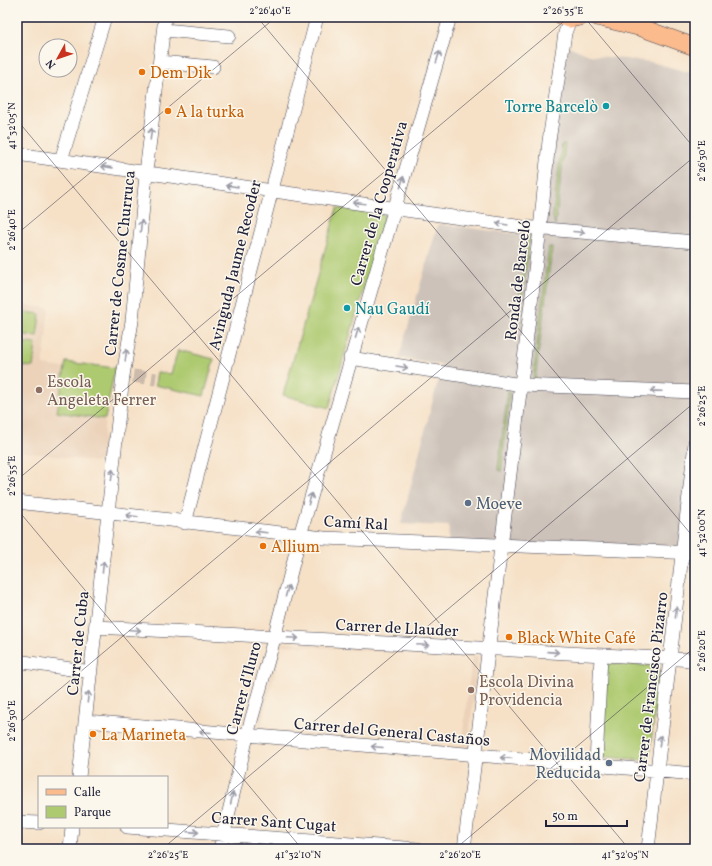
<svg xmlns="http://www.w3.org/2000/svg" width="712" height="866" font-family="Vollkorn,serif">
  <rect width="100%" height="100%" fill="#fbf7ec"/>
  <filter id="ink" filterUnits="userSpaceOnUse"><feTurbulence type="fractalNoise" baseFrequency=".025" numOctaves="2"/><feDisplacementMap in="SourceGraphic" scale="8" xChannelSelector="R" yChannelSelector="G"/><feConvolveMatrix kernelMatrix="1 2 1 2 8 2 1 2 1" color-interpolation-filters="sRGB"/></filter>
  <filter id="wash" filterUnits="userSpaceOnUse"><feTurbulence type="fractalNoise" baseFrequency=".012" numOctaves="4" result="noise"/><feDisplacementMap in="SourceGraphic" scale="16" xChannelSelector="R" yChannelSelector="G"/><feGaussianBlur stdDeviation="0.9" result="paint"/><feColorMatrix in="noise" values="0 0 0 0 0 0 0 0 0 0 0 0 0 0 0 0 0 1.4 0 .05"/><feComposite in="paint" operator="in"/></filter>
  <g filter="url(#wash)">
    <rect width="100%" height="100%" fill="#f6e1c7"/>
    <path fill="#ebd2b9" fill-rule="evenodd" d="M17,304L49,308L43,365L65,368L57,412L105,419L103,438L108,440L105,463L17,451Z
      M279,642L476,655L478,658L468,747L466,749L256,732ZM282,645L472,657L461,747L260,729Z"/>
    <path fill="#cdc2b9" d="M564,44L589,55L651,62L695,74V442L683,552L448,543L449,526L401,524L442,365L399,358L438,224L524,235L540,229Z"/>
    <path fill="#aeca71" stroke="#687656" d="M562,144H565L555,225L553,217Z
      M337,208L385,215L329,408L283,395Z
      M527,232L530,236L519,322H517Z
      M549,247H552L535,380L533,378Z
      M17,311L40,314L37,336L17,334Z
      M17,342L36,344L33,367L17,365Z
      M178,350L214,359L204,396L155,385L157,372L171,374Z
      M66,362L115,368L105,419L57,412Z
      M508,391L510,392L501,471L498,470Z
      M607,663L660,666L649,760L602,757Z"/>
  </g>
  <g filter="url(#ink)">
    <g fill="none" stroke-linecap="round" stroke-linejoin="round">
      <path stroke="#ccbbab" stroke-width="13" stroke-dasharray="13 6" stroke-linecap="butt" d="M133,376L156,379"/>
      <defs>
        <path id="minor" d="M164,30L229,36
          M160,62L213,67
          M17,154L523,227L695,242
          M61,160L105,17
          M350,358L522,385L695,392
          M17,502L324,538L695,553
          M185,523L317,17
          M97,627L695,660
          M17,661L91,672
          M86,721L695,774
          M596,765L601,655
          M79,777L123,376L132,321L147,164L165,17
          M17,822L39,823
          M127,827L418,849
          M70,849L72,827
          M220,849L249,728L272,646L301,532L450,17
          M464,849L540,229L549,141L565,33L570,19
          M648,849L695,443"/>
        <path id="major" d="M563,17L570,19L580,17
          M597,17L642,28L695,47"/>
      </defs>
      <use href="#minor" stroke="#423f50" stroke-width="14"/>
      <use href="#major" stroke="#423f50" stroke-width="18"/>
      <use href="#minor" stroke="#fff" stroke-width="13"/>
      <use href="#major" stroke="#fbbb8d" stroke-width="17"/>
    </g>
    <defs><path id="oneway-shaft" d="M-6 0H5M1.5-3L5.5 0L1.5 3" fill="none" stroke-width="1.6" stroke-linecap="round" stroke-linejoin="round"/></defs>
    <g stroke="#9c9ca7">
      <use href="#oneway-shaft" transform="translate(438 57) rotate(-73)"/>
      <use href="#oneway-shaft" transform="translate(151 134) rotate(-83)"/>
      <use href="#oneway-shaft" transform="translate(107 167) rotate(-172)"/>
      <use href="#oneway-shaft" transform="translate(402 182) rotate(-74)"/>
      <use href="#oneway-shaft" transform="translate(232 186) rotate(-172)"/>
      <use href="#oneway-shaft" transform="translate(359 203) rotate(-173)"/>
      <use href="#oneway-shaft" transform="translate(502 224) rotate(-171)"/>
      <use href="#oneway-shaft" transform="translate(141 226) rotate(-84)"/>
      <use href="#oneway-shaft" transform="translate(579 232) rotate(5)"/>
      <use href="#oneway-shaft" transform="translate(357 333) rotate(-73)"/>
      <use href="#oneway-shaft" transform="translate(126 355) rotate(-82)"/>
      <use href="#oneway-shaft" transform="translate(402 367) rotate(9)"/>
      <use href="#oneway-shaft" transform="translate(656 391) rotate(-178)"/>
      <use href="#oneway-shaft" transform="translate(112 475) rotate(-83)"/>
      <use href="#oneway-shaft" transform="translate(310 499) rotate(-74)"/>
      <use href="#oneway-shaft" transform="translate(132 516) rotate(-173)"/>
      <use href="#oneway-shaft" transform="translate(261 532) rotate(-173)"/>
      <use href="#oneway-shaft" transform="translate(103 567) rotate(-84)"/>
      <use href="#oneway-shaft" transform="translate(287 591) rotate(-75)"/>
      <use href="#oneway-shaft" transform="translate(676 612) rotate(-84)"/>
      <use href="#oneway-shaft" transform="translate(135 630) rotate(3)"/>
      <use href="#oneway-shaft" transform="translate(293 638) rotate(3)"/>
      <use href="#oneway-shaft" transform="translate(423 645) rotate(3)"/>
      <use href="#oneway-shaft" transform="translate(553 652) rotate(4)"/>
      <use href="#oneway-shaft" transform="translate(88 697) rotate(-83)"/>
      <use href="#oneway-shaft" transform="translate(205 732) rotate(-175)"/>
      <use href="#oneway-shaft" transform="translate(660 741) rotate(-83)"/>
      <use href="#oneway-shaft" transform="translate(377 747) rotate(-175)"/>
      <use href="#oneway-shaft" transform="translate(506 758) rotate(-176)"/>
      <use href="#oneway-shaft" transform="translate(232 798) rotate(-77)"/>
      <use href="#oneway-shaft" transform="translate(193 832) rotate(4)"/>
    </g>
  </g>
  <path fill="none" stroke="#22223b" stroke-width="1" stroke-opacity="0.45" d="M257,17L695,539M584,17L695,149M17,120L629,849M17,234L276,17M17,480L569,17M17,509L302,849M17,725L695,156M162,849L695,402M455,849L695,647"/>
  <g fill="#e8710a" stroke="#fbf7ec" stroke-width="1.5">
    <circle cx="142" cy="72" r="4"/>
    <circle cx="168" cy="111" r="4"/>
    <circle cx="263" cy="546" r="4"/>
    <circle cx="509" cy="637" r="4"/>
    <circle cx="93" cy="734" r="4"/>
  </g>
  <g fill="#0f9aa8" stroke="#fbf7ec" stroke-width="1.5">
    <circle cx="606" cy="106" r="4"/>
    <circle cx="347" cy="308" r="4"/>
  </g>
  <g fill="#8d6e63" stroke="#fbf7ec" stroke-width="1.5">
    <circle cx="39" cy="390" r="4"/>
    <circle cx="471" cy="690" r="4"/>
  </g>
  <g fill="#5c6f8a" stroke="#fbf7ec" stroke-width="1.5">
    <circle cx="468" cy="503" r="4"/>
    <circle cx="609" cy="763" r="4"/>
  </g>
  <g text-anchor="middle" stroke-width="3" stroke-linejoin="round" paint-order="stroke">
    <g font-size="16" fill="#c56008" stroke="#fbf7ec" text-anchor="start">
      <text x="150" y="78">Dem Dik</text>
      <text x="176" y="117">A la turka</text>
      <text x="271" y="552">Allium</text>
      <text x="517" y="643">Black White Café</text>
      <text x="101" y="740">La Marineta</text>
    </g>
    <g font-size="16" fill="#0d838f" stroke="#fbf7ec" text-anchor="end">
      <text x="598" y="112">Torre Barcelò</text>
      <text x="355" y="314" text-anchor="start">Nau Gaudí</text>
    </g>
    <g font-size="16" fill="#22223b" stroke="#fbf7ec">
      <text transform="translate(378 203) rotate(-74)" y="6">Carrer de la Cooperativa</text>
      <text transform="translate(119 263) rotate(-84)" y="6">Carrer de Cosme Churruca</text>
      <text transform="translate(234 265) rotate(-76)" y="6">Avinguda Jaume Recoder</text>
      <text transform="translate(517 280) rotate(-83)" y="6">Ronda de Barceló</text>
      <text transform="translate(356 522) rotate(3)" y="6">Camí Ral</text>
      <text transform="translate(397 627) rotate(3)" y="6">Carrer de Llauder</text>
      <text transform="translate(77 643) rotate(-84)" y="6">Carrer de Cuba</text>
      <text transform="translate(650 687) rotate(-83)" y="6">Carrer de Francisco Pizarro</text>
      <text transform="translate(243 688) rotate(-75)" y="6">Carrer d'Iluro</text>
      <text transform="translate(392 731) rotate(5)" y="6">Carrer del General Castaños</text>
      <text transform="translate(274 821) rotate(4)" y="6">Carrer Sant Cugat</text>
    </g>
    <g font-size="16" fill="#785e54" stroke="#fbf7ec" text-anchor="start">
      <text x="47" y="387">Escola<tspan x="47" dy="18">Angeleta Ferrer</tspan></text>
      <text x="479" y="687">Escola Divina<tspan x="479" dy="18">Providencia</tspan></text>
    </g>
    <g font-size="16" fill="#4e5e75" stroke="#fbf7ec" text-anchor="start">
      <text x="476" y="509">Moeve</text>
      <text x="601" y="760" text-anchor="end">Movilidad<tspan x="601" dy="18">Reducida</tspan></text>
    </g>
  </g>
  <rect width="712" height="866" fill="none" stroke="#fbf7ec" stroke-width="44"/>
  <rect x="38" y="776" width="130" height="52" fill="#fbf7ec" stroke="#a4a2a5"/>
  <rect x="46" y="789" width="20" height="6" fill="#fbbb8d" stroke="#a4a2a5"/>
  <text x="74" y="796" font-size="12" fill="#22223b">Calle</text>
  <rect x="46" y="806" width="20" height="12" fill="#aeca71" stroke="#a4a2a5"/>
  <text x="74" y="816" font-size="12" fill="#22223b">Parque</text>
  <g transform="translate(58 58) rotate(230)"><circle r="19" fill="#fbf7ec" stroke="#a4a2a5"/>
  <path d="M0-3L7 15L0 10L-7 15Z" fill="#c8321e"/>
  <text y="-6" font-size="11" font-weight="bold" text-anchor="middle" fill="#22223b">N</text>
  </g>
  <path d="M546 820v6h81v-6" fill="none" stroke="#22223b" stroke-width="2"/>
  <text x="552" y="820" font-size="12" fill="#22223b" stroke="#fbf7ec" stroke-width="3" paint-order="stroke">50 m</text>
  <rect x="22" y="22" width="668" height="822" fill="none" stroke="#22223b" stroke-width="1.5"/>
  <g font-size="10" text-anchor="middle" fill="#22223b">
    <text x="270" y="14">2°26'40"E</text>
    <text x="563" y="14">2°26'35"E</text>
    <text transform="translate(11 126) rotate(-90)" y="4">41°32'05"N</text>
    <text transform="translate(701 161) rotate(-90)" y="4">2°26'30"E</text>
    <text transform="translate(11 230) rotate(-90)" y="4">2°26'40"E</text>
    <text transform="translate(701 406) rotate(-90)" y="4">2°26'25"E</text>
    <text transform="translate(11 476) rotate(-90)" y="4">2°26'35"E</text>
    <text transform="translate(701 533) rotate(-90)" y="4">41°32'00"N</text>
    <text transform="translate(701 651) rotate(-90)" y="4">2°26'20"E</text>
    <text transform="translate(11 721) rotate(-90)" y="4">2°26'30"E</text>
    <text x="168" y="858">2°26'25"E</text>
    <text x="298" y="858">41°32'10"N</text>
    <text x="460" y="858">2°26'20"E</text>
    <text x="625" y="858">41°32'05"N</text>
  </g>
</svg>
